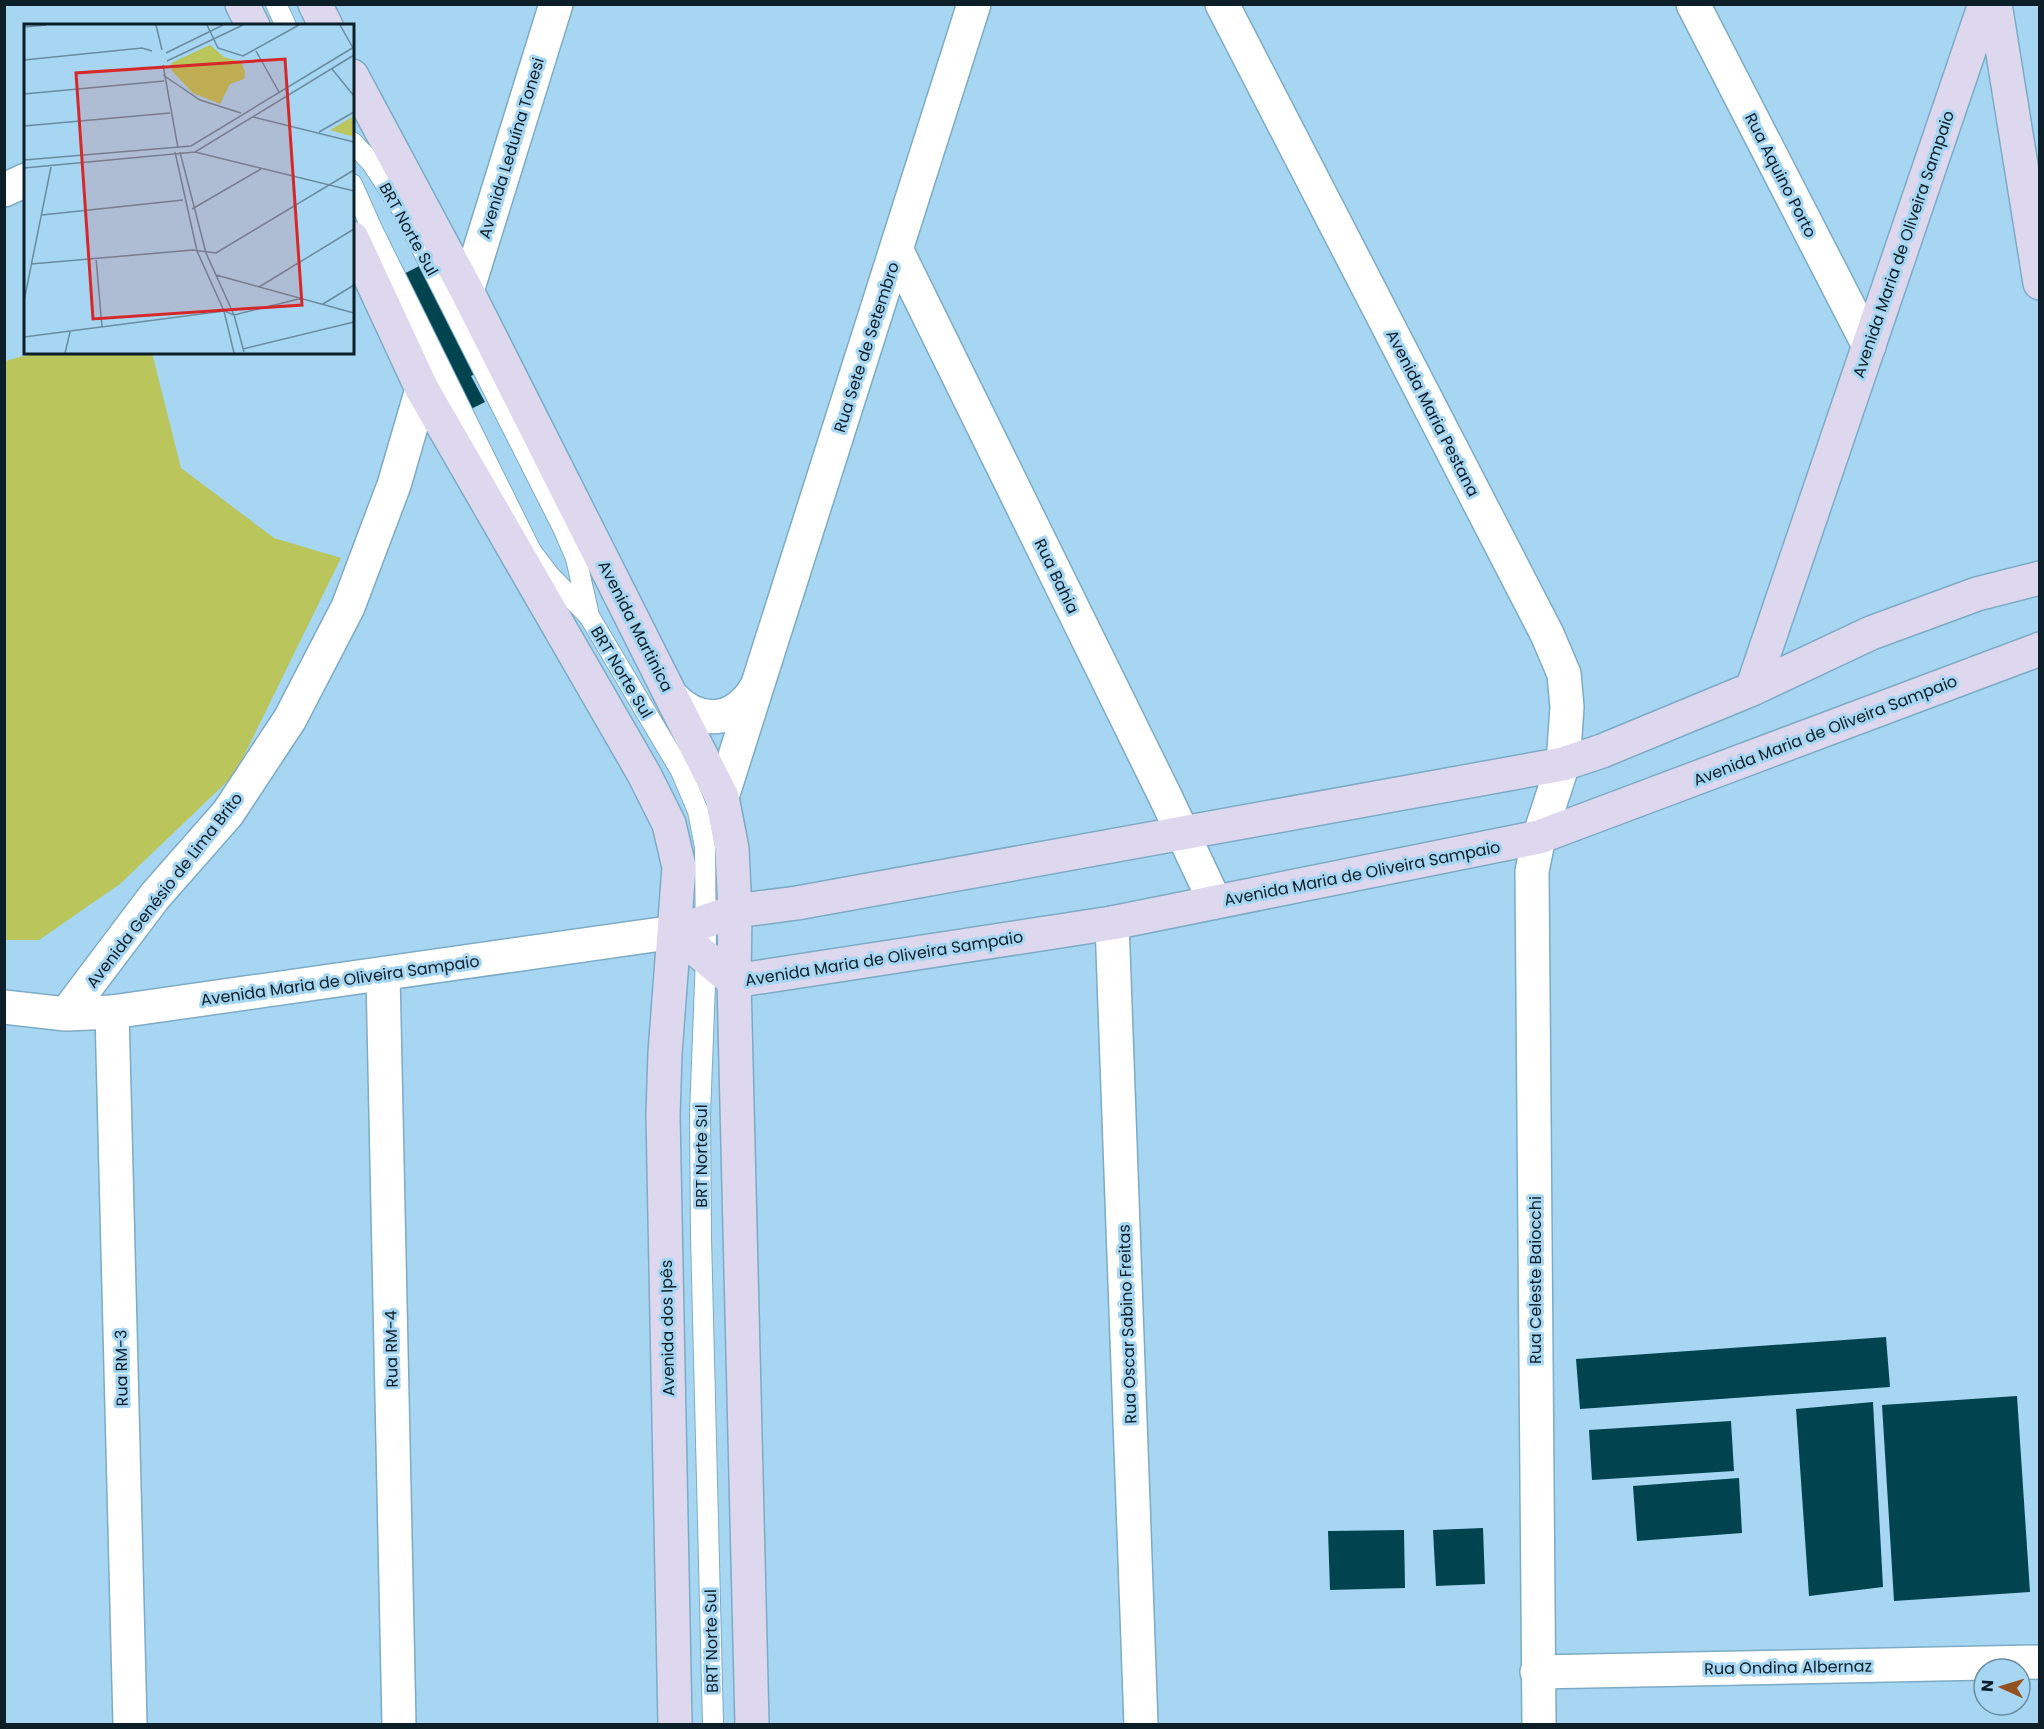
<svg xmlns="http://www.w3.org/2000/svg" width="2044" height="1729" font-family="Poppins,sans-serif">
  <rect width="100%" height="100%" fill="#a7d6f2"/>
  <path fill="#bac55b" d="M36,353H152L181,468L274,538L341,558L235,774L120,884L39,940H5V361Z"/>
  <path fill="#014450" d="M429,261L485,369L471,376L485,402L471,409L390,281Z
    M1886,1337L1890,1387L1580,1409L1576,1359Z
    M2017,1396L2030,1592L1894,1601L1882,1405Z
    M1873,1402L1883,1587L1809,1596L1796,1409Z
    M1731,1421L1734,1471L1592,1480L1589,1430Z
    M1739,1478L1742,1533L1637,1541L1633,1486Z
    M1483,1528L1485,1584L1436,1586L1433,1530Z
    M1404,1530L1405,1588L1330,1590L1328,1531Z"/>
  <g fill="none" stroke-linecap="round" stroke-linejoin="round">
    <defs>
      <path id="service" d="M276,4L286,26
        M352,142L372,163L403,211L563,528L576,558L589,616
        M352,184L372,229L531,551L550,576L589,616L681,771L698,811L705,847L706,957L700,1115L701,1237L713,1724"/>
      <path id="minor" d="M1693,4L1869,346
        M4,190L26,180
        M897,251L1165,796L1215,902
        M467,291L556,4
        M672,697C700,726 735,723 756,688
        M722,797L974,4
        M1112,923L1141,1724
        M383,974L399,1724
        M112,1012L130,1724
        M1537,1672L2040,1662
        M1539,1724L1532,871L1539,837"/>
      <path id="tertiary" d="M1222,4L1547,634L1564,674L1567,707L1563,764L1539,837
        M4,1007L66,1014L112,1012L675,932
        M66,1014L155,896L228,813L290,719L348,607L394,485L422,389"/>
      <path id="secondary" d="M242,4L253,26
        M315,4L326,26
        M1995,4L2040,283
        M352,76L467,291L722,797L732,849L735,911L734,981L752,1724
        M352,238L422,389L644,774L669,824L679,867L665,1053L663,1115L675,1724
        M1752,689L1985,4
        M675,932L734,981L1112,923L1539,837L2040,649
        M675,932L735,911L797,903L1563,764L1602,751L1752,689L1871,633L1977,594L2040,578"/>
    </defs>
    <use href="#service" stroke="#7dabc5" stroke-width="22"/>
    <use href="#minor" stroke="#7dabc5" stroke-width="36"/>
    <use href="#tertiary" stroke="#7dabc5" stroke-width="36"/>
    <use href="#secondary" stroke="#7dabc5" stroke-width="36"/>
    <use href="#service" stroke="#fff" stroke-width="20"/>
    <use href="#minor" stroke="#fff" stroke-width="33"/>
    <use href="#tertiary" stroke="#fff" stroke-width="33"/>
    <use href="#secondary" stroke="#ded8ef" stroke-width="33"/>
  </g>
  <g text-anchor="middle" stroke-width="6" stroke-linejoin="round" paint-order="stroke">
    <g font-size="16" fill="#0c1e28" stroke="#a7d6f2">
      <text transform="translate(511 148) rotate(-73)" y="6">Avenida Leduína Tonesi</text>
      <text transform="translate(1781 175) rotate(63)" y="6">Rua Aquino Porto</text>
      <text transform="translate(409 229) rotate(61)" y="6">BRT Norte Sul</text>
      <text transform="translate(1903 244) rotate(-71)" y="6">Avenida Maria de Oliveira Sampaio</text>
      <text transform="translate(866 347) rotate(-72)" y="6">Rua Sete de Setembro</text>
      <text transform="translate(1433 413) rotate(63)" y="6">Avenida Maria Pestana</text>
      <text transform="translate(1057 576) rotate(64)" y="6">Rua Bahia</text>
      <text transform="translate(636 626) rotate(63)" y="6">Avenida Martinica</text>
      <text transform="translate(622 672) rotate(59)" y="6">BRT Norte Sul</text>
      <text transform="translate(1825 730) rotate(-21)" y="6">Avenida Maria de Oliveira Sampaio</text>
      <text transform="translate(1362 873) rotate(-11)" y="6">Avenida Maria de Oliveira Sampaio</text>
      <text transform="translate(164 890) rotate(-52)" y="6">Avenida Genésio de Lima Brito</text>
      <text transform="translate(884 958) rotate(-9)" y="6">Avenida Maria de Oliveira Sampaio</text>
      <text transform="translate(340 980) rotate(-8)" y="6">Avenida Maria de Oliveira Sampaio</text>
      <text transform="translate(701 1156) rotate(-90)" y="6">BRT Norte Sul</text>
      <text transform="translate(1535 1280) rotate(-90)" y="6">Rua Celeste Baiocchi</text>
      <text transform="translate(1127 1324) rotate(-92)" y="6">Rua Oscar Sabino Freitas</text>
      <text transform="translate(667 1328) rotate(-91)" y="6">Avenida dos Ipês</text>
      <text transform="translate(391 1349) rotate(-91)" y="6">Rua RM-4</text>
      <text transform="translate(121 1368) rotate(-91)" y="6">Rua RM-3</text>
      <text transform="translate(711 1641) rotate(-91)" y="6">BRT Norte Sul</text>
      <text transform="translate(1788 1667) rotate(-1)" y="6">Rua Ondina Albernaz</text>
    </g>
  </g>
  <g transform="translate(24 24)">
    <rect width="330" height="330" fill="#a7d6f2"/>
    <path d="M186,21L200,33L217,38L221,48L220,55L206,60L196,80L169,69L148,47L147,39ZM330,92V113L306,106Z" fill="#bac55b"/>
    <path fill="none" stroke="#698ca1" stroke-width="1.5" d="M132,1L138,26M183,1L194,24L219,32L275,1M316,1L329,24M0,3L22,1M232,27L255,68M142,29L199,1M0,36L118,24L128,27M143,37L219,1M139,41L154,124M308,45L330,72M139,51L176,76L217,89M0,70L140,57M229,93L330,118M0,102L146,89M295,108L330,88M151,128L173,227L200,287L210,291L279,274M156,128L182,229L210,291M171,128L330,167M0,136L167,122L330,23M0,144L171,128L330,31M168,185L237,145M18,191L159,176M72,234L78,303M7,240L169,226L192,229L330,146M192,251L330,289M235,263L330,205M0,277L27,143M299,280L330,261M210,291L220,328M0,313L200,287L210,329M219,325L330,298M41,329L46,308"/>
    <path fill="#d62828" fill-opacity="0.15" stroke="#d62828" stroke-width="3" d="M261,35L278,281L69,295L52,49Z"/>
    <rect width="330" height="330" fill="none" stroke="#0c1e28" stroke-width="3"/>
  </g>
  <rect width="2044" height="1729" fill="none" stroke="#0c1e28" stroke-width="12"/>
  <g transform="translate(2002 1687) rotate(274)"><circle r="28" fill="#a7d6f2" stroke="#698ca1" stroke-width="1.5"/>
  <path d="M0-4.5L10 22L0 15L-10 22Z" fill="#93511f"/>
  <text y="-9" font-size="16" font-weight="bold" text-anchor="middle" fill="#0c1e28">N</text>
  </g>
</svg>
